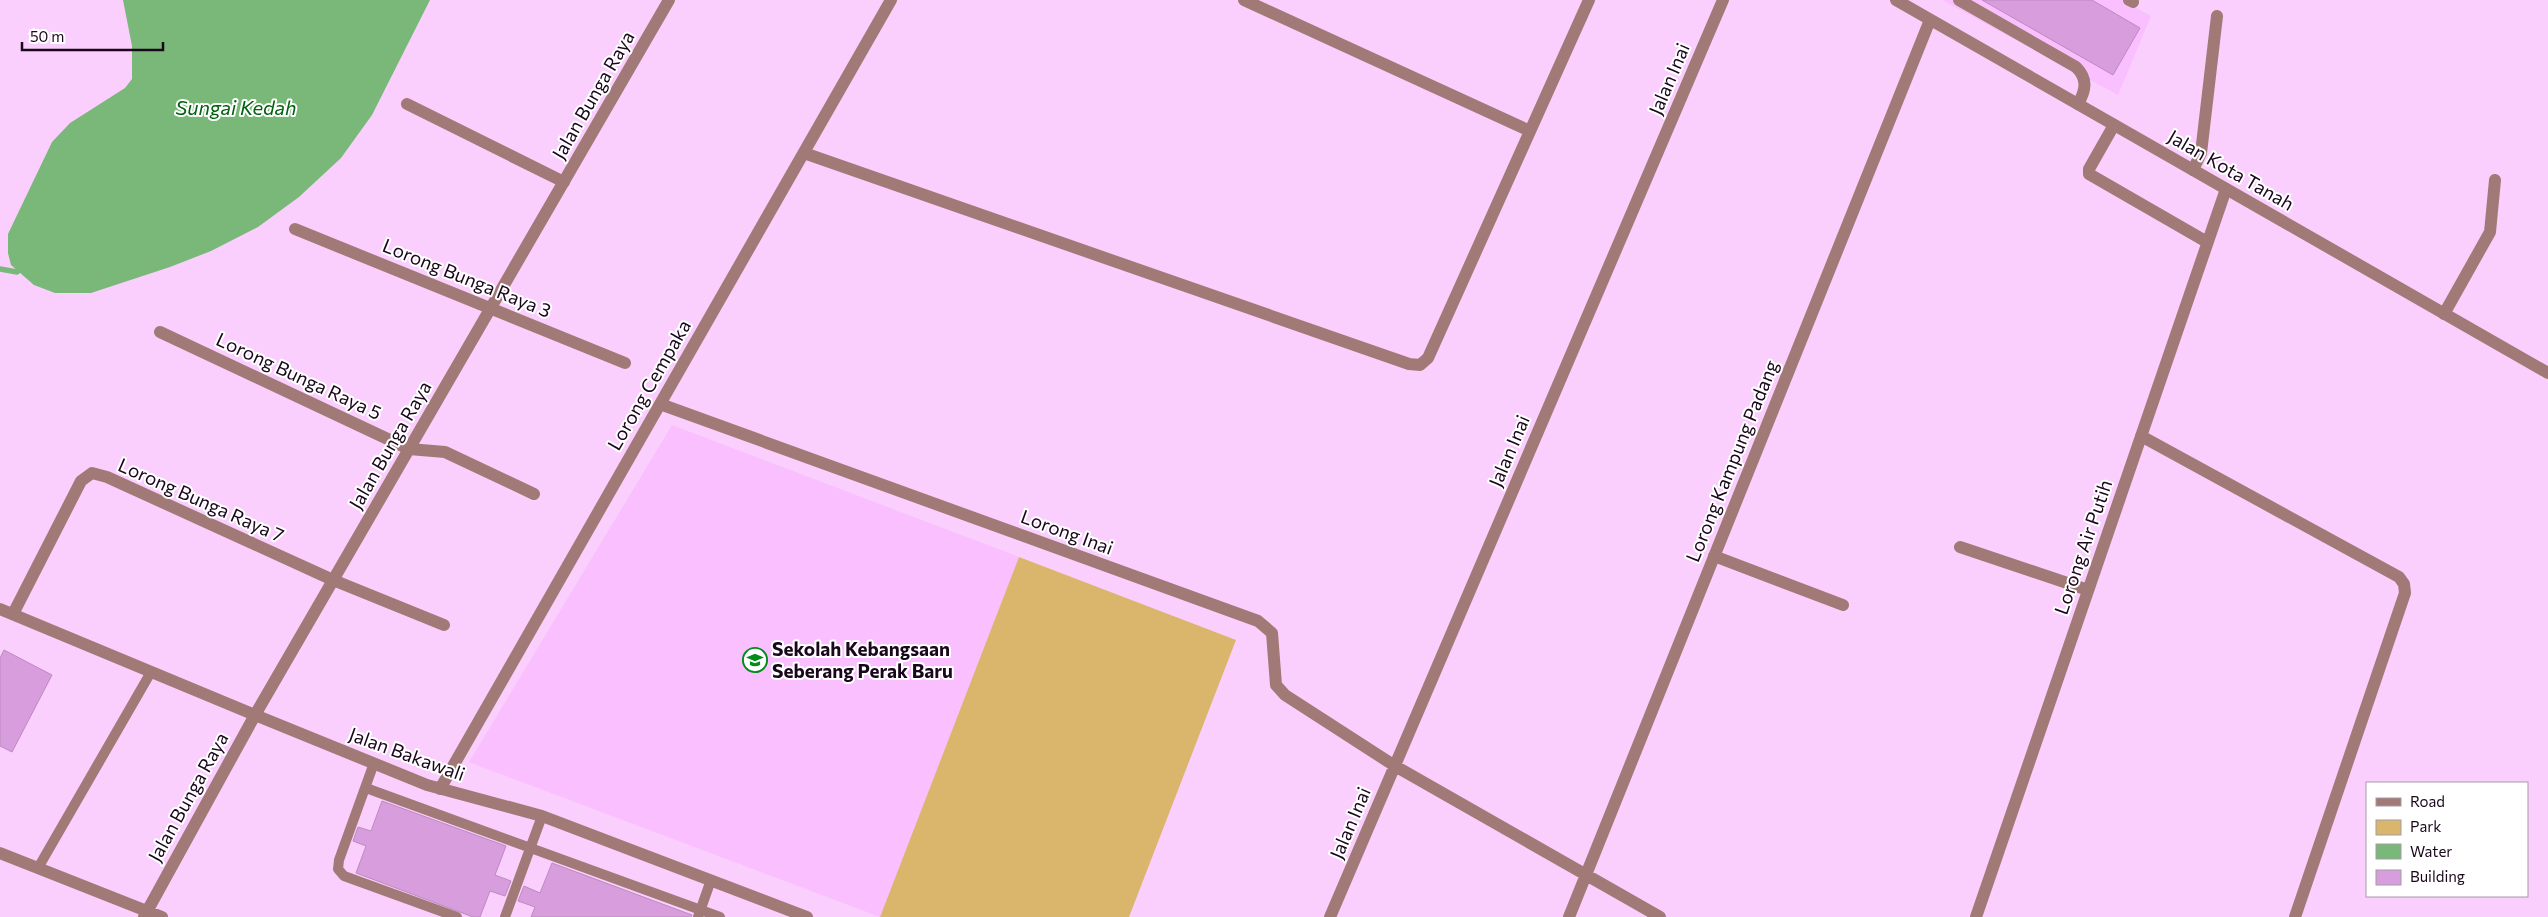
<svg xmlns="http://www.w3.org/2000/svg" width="2548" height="917" font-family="Commissioner,sans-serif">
  <rect width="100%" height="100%" fill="#facffd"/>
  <path fill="#fabffe" d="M1942,0H2122L2151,16L2118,95Z
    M672,425L1019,557L880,917L469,762Z"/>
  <path fill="#dab66d" d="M1019,557L1236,640L1129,917H880Z"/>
  <path fill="#7ab879" d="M123,0H430L372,115L341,158L299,197L258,227L211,251L170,267L91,293H55L34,285L11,265L8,253V234L52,142L70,123L125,88L132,79V46Z"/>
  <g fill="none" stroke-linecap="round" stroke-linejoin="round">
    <path stroke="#7ab879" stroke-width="5.5" d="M0,269L17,272L23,267"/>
  </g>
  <path fill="#d89ddd" stroke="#bc8ac0" d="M1982,0H2092L2140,28L2113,75Z
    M4,650L52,675L12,752L0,746V658Z
    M382,801L506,846L495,875L511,881L505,896L490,891L480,917H473L356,873L366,846L353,841L358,827L371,831Z
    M552,863L692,915L691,917H531L535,907L518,901L524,886L540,893Z"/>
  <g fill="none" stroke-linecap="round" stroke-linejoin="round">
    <path stroke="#a17a77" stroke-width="10" d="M374,763L339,860L338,869L344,876L457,917
      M366,788L720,917
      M38,868L151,672
      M505,917L542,816
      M698,917L711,880"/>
    <path stroke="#a17a77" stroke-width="12" d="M1244,0L1530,131
      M1959,0L2076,67C2088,79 2086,90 2078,104
      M2129,0L2133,2
      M407,104L564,182
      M2114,125L2089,169V174L2207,242
      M804,153L1409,364L1420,365L1428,358L1589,0
      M2193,170L2201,153L2217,16
      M295,229L625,363
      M2444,314L2490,232L2495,180
      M160,332L409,449L445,452L534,494
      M660,404L1258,621L1272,633L1276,685L1285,695L1395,766L1660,917
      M2141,436L2399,577L2404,584L2405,593L2295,917
      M1960,547L2088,590
      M1714,556L1843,605
      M13,614L81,481L92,473L107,477L333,580L444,625
      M440,789L891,0
      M0,853L162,917
      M144,917L255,715L427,785L542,816L807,917
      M1330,917L1723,0
      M1569,917L1930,20
      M1976,917L2226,189"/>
    <path stroke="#a17a77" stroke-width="12" d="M1896,0L2548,373
      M0,609L255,715L669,0"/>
  </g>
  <defs>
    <symbol id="school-ring" viewBox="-11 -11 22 22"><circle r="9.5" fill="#fff" stroke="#008c1b" stroke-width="1.5"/><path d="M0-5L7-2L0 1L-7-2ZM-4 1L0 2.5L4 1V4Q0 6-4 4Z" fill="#008c1b"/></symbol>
  </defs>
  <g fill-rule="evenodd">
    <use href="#school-ring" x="741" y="646" width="28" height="28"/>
  </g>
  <g text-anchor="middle" stroke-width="4" stroke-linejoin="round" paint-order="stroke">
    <g font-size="19" fill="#19071b" stroke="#fff">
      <text transform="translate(1669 79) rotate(-67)" y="7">Jalan Inai</text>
      <text transform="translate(593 95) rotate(-60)" y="7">Jalan Bunga Raya</text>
      <text transform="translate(2231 170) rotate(30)" y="7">Jalan Kota Tanah</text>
      <text transform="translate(467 278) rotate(22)" y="7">Lorong Bunga Raya 3</text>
      <text transform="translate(299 376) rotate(25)" y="7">Lorong Bunga Raya 5</text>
      <text transform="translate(649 385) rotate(-60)" y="7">Lorong Cempaka</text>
      <text transform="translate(390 445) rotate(-60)" y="7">Jalan Bunga Raya</text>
      <text transform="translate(1509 451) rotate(-67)" y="7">Jalan Inai</text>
      <text transform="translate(1732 461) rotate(-68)" y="7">Lorong Kampung Padang</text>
      <text transform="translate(201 500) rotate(24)" y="7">Lorong Bunga Raya 7</text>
      <text transform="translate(1067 532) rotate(20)" y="7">Lorong Inai</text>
      <text transform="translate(2083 547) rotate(-71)" y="7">Lorong Air Putih</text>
      <text transform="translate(407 754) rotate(20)" y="7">Jalan Bakawali</text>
      <text transform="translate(188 797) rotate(-61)" y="7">Jalan Bunga Raya</text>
      <text transform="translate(1350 823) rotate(-67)" y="7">Jalan Inai</text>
    </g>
    <g font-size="19" font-weight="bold" fill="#19071b" stroke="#fff" text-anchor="start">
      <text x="772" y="656">Sekolah Kebangsaan<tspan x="772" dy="22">Seberang Perak Baru</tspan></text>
    </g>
    <g font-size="20" font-style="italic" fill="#00610e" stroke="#fff">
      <text x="236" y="115">Sungai Kedah</text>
    </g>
  </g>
  <rect x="2366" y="782" width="162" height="115" fill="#ffffff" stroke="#a39ca4"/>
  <rect x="2376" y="798" width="25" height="8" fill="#a17a77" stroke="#a39ca4"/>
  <text x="2410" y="807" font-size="15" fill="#19071b">Road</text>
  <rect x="2376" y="820" width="25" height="15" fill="#dab66d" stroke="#a39ca4"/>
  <text x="2410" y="832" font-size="15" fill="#19071b">Park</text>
  <rect x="2376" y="844" width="25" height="15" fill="#7ab879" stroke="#a39ca4"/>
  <text x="2410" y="857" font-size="15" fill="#19071b">Water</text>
  <rect x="2376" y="870" width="25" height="15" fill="#d89ddd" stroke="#a39ca4"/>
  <text x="2410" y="882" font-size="15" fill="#19071b">Building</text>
  <path d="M22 42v8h141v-8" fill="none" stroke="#19071b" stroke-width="2.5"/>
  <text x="30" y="42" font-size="15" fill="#19071b" stroke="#ffffff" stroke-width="4" paint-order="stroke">50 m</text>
</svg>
